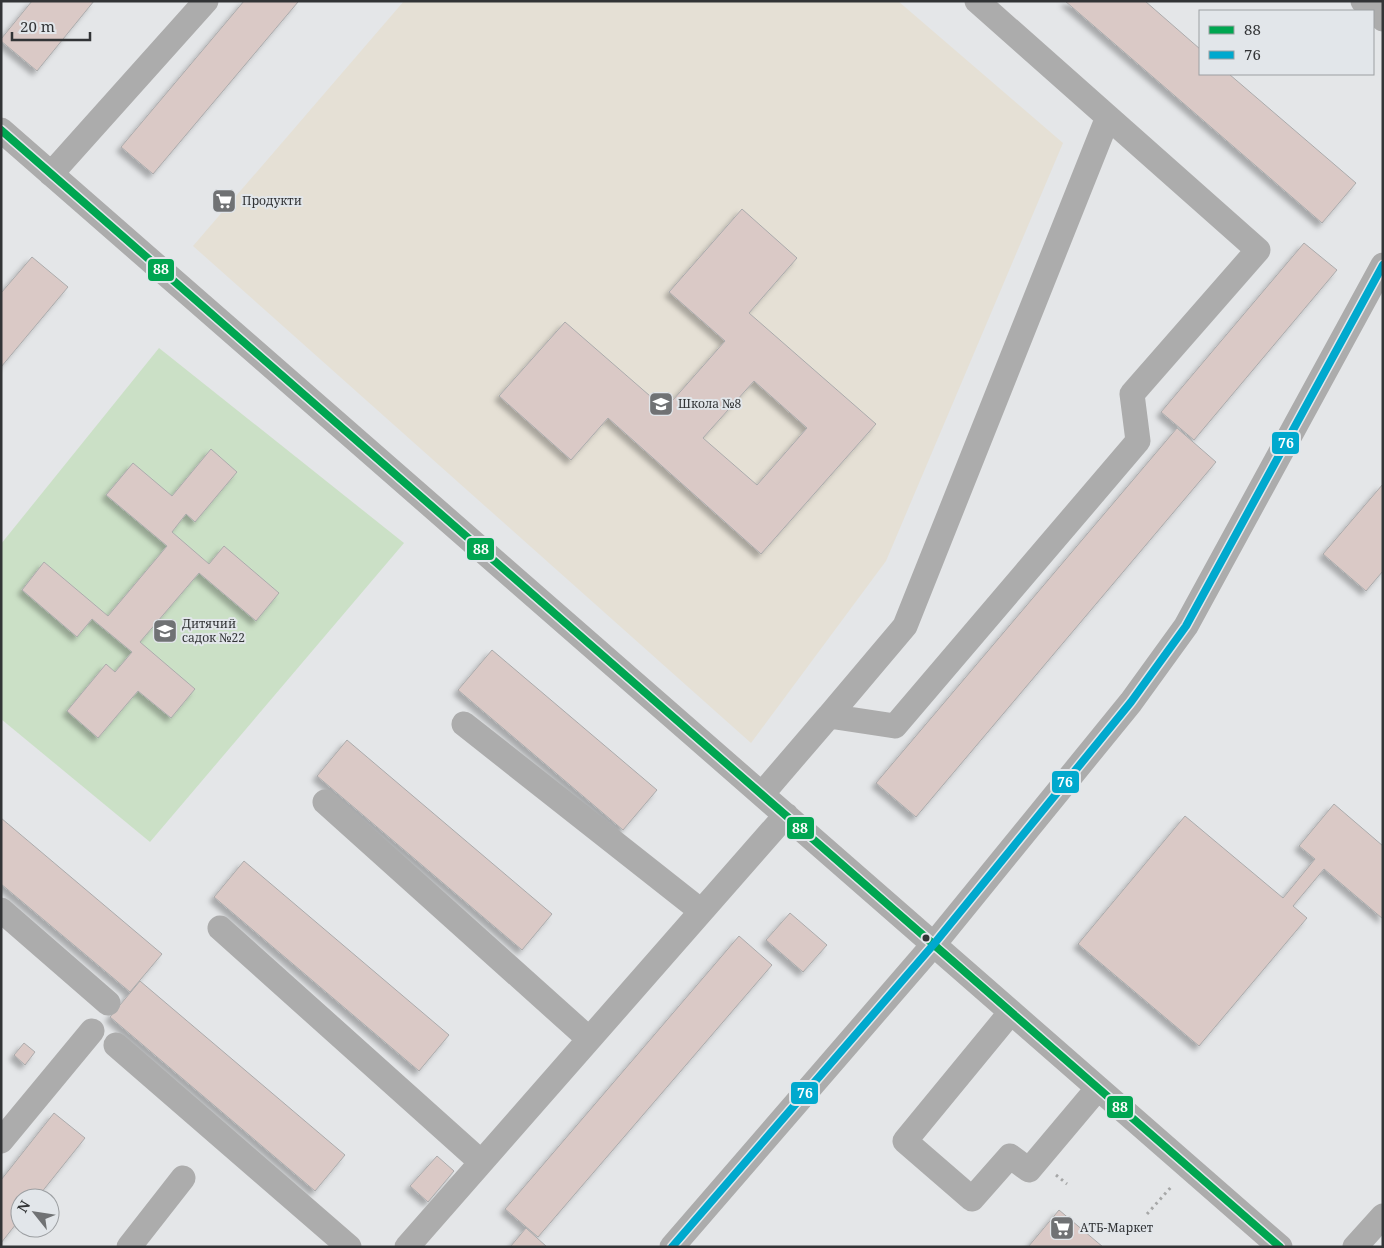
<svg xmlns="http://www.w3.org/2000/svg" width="1384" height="1248" font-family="'Noto Serif',serif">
  <defs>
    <filter id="shadow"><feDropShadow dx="-4.5" dy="4.5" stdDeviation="2.5" flood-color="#0004"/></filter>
  </defs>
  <rect width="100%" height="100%" fill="#e4e6e8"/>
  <path fill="#e5e0d5" d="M404,1H898L1063,143L886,561L751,743L193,246Z"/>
  <path fill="#cbe0c6" d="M159,348L404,543L150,842L1,719V544Z"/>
  <path fill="#dac9c6" stroke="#ababac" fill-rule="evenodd" filter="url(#shadow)" d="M32,1H94L37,71L1,41V39Z
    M244,1H297L298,2L153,174L121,147Z
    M1065,1H1145L1200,49V74H1229L1356,183L1322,223Z
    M742,209L797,258L749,313L876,424L761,554L608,418L571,460L499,396L565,322L665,409L725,341L669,292ZM754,381L807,428L757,485L703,438Z
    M1304,243L1337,270L1194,440L1161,412Z
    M32,257L68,287L1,367V293Z
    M1177,428L1216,462L916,817L876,783Z
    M211,449L237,472L195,522L186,514L172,532L209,564L224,546L279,593L256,621L199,573L140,642L195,689L171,718L138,691L98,738L67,711L106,664L115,672L132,652L92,619L77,637L22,590L44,562L108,616L167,546L106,495L133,463L172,496Z
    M1383,484V571L1366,591L1323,554Z
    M492,650L657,790L623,830L458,690Z
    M347,740L552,914L522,950L317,776Z
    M1334,804L1383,846V919L1324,869L1293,906L1307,918L1199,1046L1078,944L1185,816L1283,898L1315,859L1299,846Z
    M1,818L162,954L130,992L1,884Z
    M244,861L449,1035L419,1071L214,897Z
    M790,913L827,945L803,972L766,940Z
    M739,936L772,965L538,1237L505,1209Z
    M140,981L345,1155L315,1191L110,1017Z
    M24,1043L35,1052L25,1065L14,1055Z
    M54,1113L85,1138L37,1198H20V1219L1,1243V1180Z
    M437,1156L454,1171L428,1202L410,1186Z
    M1059,1210L1103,1247H1028Z
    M526,1228L547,1247H510Z"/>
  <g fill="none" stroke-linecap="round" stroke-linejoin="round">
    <path stroke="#a6a7a7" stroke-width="3" stroke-dasharray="2.5 4" stroke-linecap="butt" d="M1056,1175L1067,1184
      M1147,1214L1172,1186"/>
    <path stroke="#acacac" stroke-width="25" d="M1363,1L1383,19
      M1,130L1280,1247
      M51,174L206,1
      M829,716L905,626L1108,117
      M464,724L701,911
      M762,794L829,716L895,726L1138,441L1132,394L1258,250L977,1
      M325,802L589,1039
      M1,910L108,1003
      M220,928L481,1162
      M1011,1012L905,1141L972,1199L1010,1156L1029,1170L1098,1088
      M116,1045L349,1247
      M1,1141L92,1031
      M129,1247L183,1178
      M407,1247L786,815
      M672,1247L934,944L1131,702L1186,626L1383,265
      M1355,1247L1383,1216"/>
    <defs>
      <path id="bus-1" d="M1,130L1280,1247"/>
      <path id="bus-2" d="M672,1247L934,944L1131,702L1186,626L1383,265"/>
    </defs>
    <use href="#bus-1" stroke="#e2e6ea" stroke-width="11"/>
    <use href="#bus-2" stroke="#e2e6ea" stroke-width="11"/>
    <use href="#bus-1" stroke="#00a651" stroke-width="8"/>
    <use href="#bus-2" stroke="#00a9ce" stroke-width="8"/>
  </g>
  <defs>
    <symbol id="supermarket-square" viewBox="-11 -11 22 22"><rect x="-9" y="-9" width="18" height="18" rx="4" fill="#707274" stroke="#e2e6ea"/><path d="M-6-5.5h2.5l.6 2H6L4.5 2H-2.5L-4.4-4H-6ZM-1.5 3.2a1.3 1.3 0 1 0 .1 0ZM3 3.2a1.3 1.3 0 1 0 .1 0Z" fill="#fff"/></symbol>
    <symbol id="school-square" viewBox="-11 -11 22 22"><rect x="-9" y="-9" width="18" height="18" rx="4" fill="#707274" stroke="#e2e6ea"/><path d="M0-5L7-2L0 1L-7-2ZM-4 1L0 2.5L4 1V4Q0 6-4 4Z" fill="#fff"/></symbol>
  </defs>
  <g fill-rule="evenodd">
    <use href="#supermarket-square" x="210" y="187" width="28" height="28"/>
    <use href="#school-square" x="647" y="390" width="28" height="28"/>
    <use href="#school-square" x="151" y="617" width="28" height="28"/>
    <use href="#supermarket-square" x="1048" y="1214" width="28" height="28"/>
  </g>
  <circle fill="#323436" stroke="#e2e6ea" stroke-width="2" cx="926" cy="938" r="4.5"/>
  <g text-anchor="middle" stroke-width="4" stroke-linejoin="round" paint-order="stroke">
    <g font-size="12" fill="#323436" stroke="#e2e6ea" text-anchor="start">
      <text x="242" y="205">Продукти</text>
      <text x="678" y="408">Школа №8</text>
      <text x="182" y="628">Дитячий<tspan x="182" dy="14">садок №22</tspan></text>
      <text x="1080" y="1232">АТБ-Маркет</text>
    </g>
  </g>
  <g stroke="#e2e6ea" stroke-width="2">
    <rect x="147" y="258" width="28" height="24" rx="5" fill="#00a651"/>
    <rect x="1271" y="431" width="29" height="24" rx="5" fill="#00a9ce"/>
    <rect x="466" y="537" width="29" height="24" rx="5" fill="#00a651"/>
    <rect x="1051" y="770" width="29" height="24" rx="5" fill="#00a9ce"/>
    <rect x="786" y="816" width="29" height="24" rx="5" fill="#00a651"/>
    <rect x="790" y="1081" width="29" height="24" rx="5" fill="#00a9ce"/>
    <rect x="1106" y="1095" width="28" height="24" rx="5" fill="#00a651"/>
  </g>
  <g font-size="14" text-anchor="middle" font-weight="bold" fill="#fff">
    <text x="161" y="274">88</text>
    <text x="1286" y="448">76</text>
    <text x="481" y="554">88</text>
    <text x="1065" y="787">76</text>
    <text x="800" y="833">88</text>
    <text x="805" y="1098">76</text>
    <text x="1120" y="1112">88</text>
  </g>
  <rect width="1384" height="1248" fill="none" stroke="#323436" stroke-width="5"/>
  <rect x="1199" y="10" width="175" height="65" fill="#e2e6ea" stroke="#9c9fa2"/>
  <rect x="1209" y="26" width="25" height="8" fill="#00a651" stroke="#9c9fa2"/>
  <text x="1244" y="35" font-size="15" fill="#323436">88</text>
  <rect x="1209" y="51" width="25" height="8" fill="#00a9ce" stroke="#9c9fa2"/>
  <text x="1244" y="60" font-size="15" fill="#323436">76</text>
  <g transform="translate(35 1213) rotate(300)"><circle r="24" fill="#e2e6ea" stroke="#9c9fa2"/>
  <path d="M0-4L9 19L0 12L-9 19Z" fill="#707274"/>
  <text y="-8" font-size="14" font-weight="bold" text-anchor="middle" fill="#323436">N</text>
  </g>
  <path d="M12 32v8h78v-8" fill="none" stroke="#323436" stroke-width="2.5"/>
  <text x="20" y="32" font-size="15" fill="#323436" stroke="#e2e6ea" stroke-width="4" paint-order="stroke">20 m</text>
</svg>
